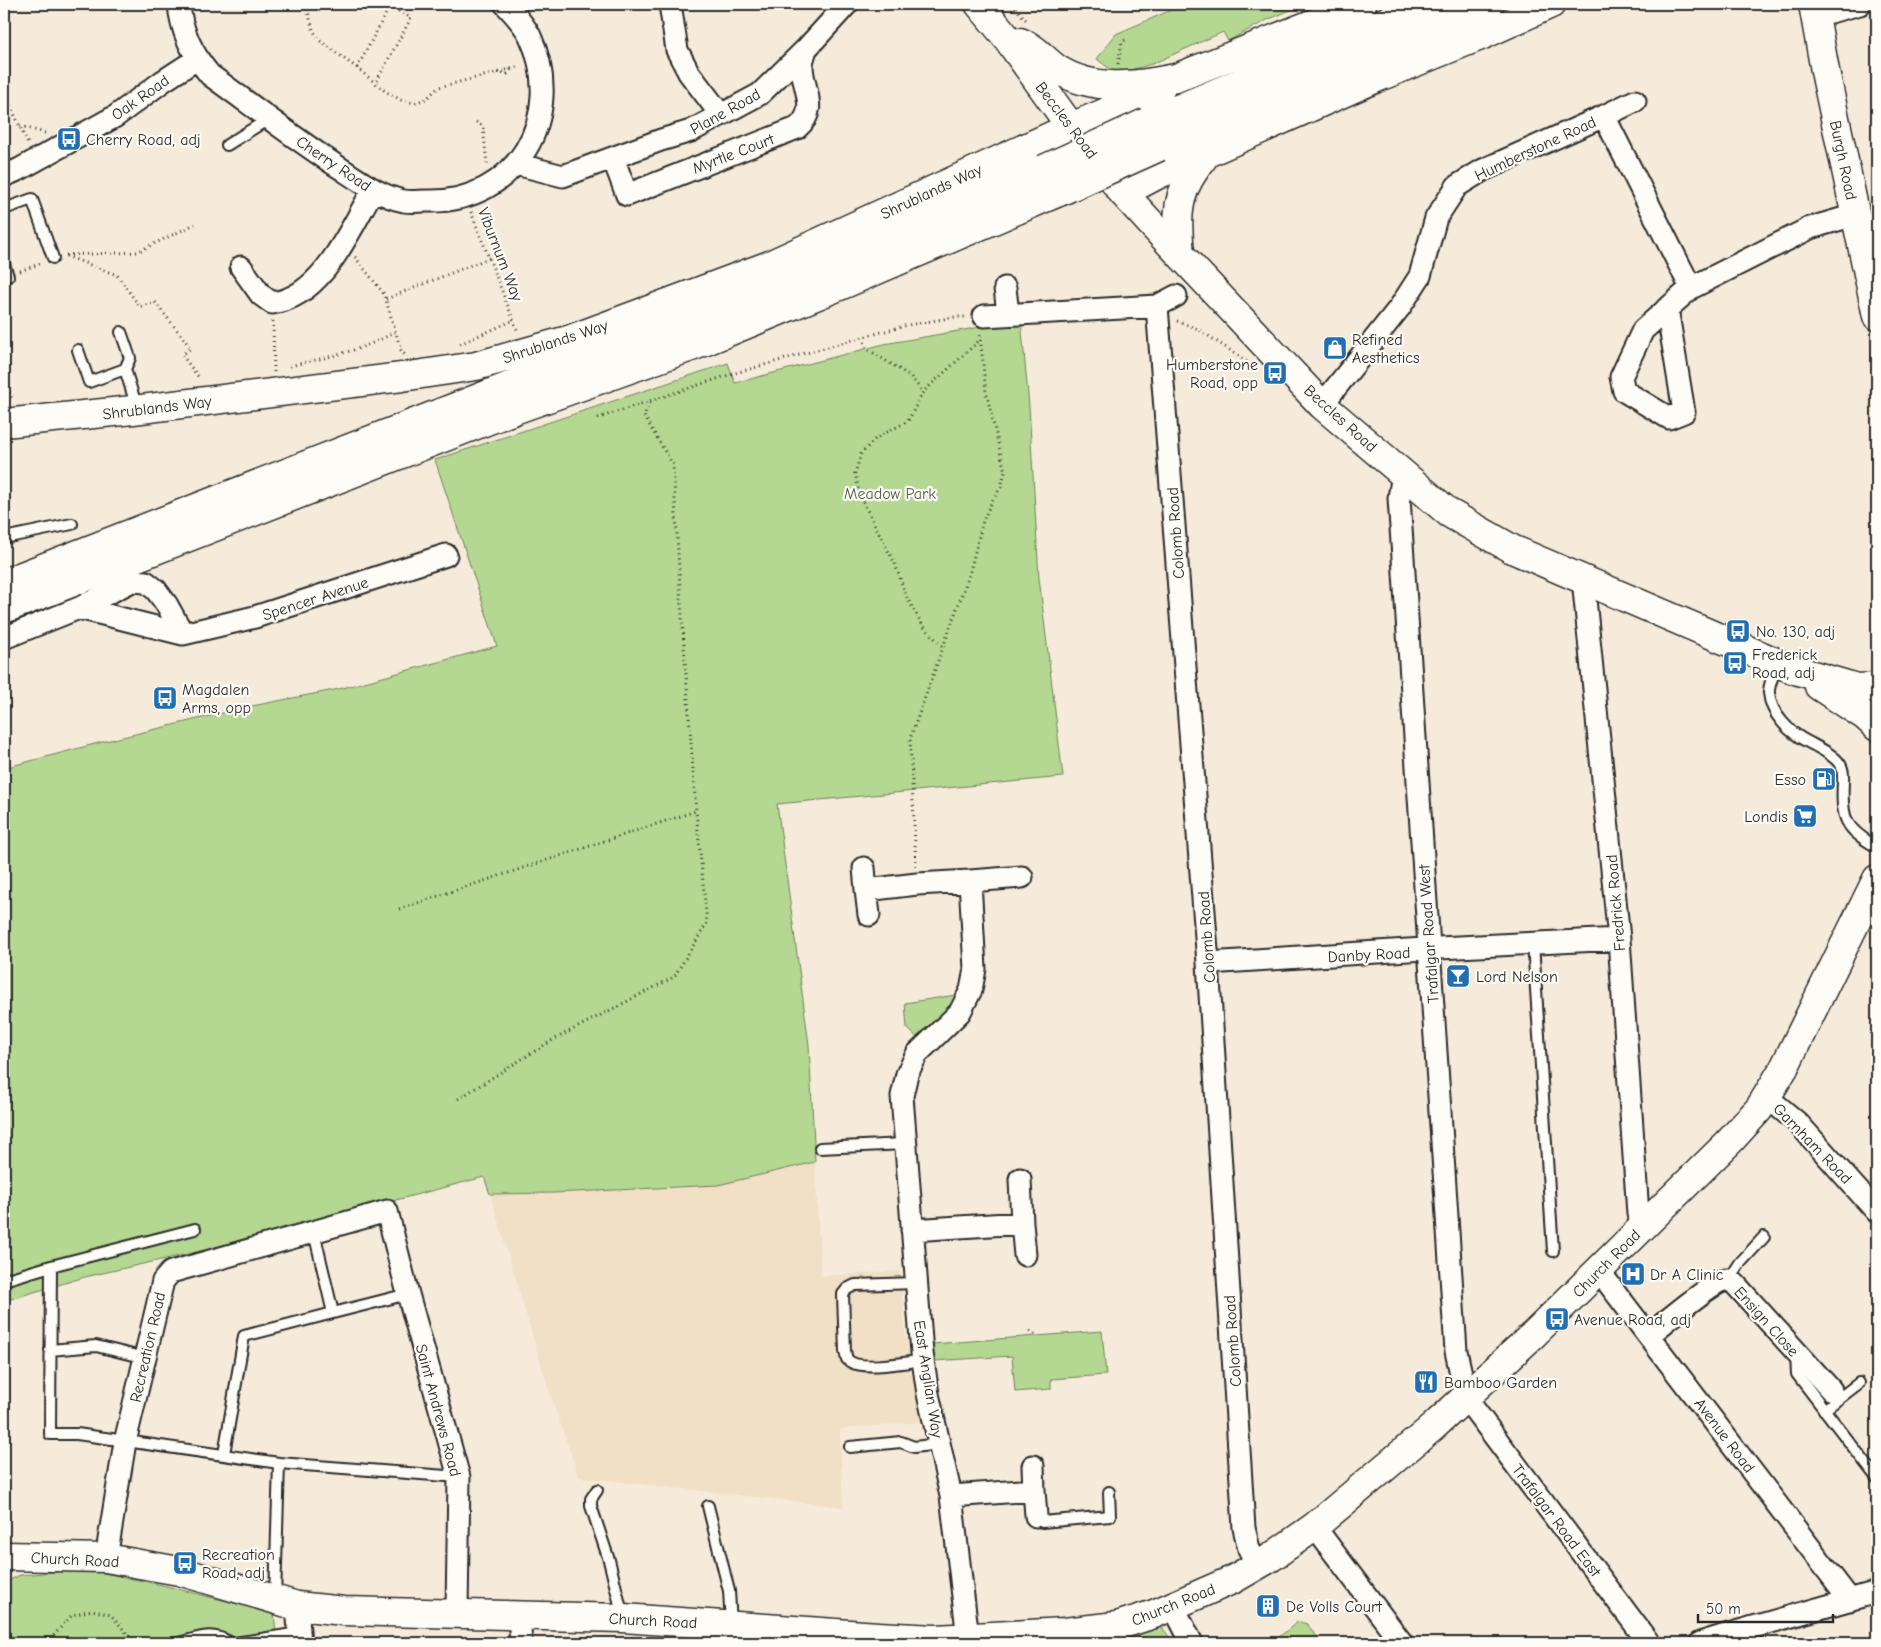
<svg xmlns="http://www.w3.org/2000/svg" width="1881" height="1647" font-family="'Comic Neue',sans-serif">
  <rect width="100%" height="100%" fill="#f6ebda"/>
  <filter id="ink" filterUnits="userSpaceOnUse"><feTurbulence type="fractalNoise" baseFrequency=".02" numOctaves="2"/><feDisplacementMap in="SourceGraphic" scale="10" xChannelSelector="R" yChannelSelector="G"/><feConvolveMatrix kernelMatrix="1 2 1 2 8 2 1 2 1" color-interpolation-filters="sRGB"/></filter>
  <g filter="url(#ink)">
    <path fill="#f1dfc6" d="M815,1162L821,1276L900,1271L906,1337L920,1422L840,1429L843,1507L579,1477L550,1394L490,1194L554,1193L718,1185Z"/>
    <path fill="#b4d791" stroke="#70815e" d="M1185,4H1305L1267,20L1228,41L1223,32L1152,64L1116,74L1097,59L1116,34Z
      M1021,320L1029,406L1039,578L1063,777L777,804L809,1045L815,1162L718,1185L554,1193L490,1194L484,1177L201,1251L85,1277L4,1301V768L106,741L252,706L339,689L497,646L435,460L728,363L735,383L884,344Z
      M962,994L922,1042L907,1028L905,1003Z
      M1102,1331L1106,1375L1051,1379V1389L1015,1392L1012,1356L934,1361L932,1344Z
      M67,1571L99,1572L162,1585L274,1613L277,1643H4V1583L20,1575Z
      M1300,1622L1307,1624L1322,1643H1272L1296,1623Z
      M1160,1625L1174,1643H1024Z"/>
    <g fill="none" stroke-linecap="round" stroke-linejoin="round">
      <defs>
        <path id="lane" d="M227,145L270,118
          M7,208L32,199L53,258
          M4,264L8,276
          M121,332L130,358L125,369L137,408
          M78,350L89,382L125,369
          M4,538L72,524
          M1777,664C1775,672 1768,685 1769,693C1771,715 1790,733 1808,742C1819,748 1833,754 1840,764C1844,770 1843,776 1843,782C1841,819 1845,829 1877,847
          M1533,943L1553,1251
          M820,1148L905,1144
          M51,1266L50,1434H77L279,1463L275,1599
          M4,1280L51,1266L195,1229
          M1729,1280L1740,1263L1764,1237
          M916,1283L855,1285L847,1289L843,1294L845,1351C846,1354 846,1357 847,1359C857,1372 908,1362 923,1360
          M333,1313L408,1294
          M50,1350L96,1346L145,1358
          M1796,1354L1797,1374L1877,1478
          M1824,1410L1859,1383
          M850,1447L901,1442L914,1447L939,1444
          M224,1454L244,1336L333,1313L314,1232
          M279,1463L459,1477
          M597,1490L591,1499V1506L609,1560L623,1617
          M708,1506L729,1591L731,1624
          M1036,1516L1042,1522L1110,1516L1109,1492
          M178,1643C200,1638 210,1631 231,1643
          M235,1643L299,1633"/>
        <path id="street" d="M179,4C181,31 193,55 210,75C253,106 295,139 340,168C360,181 380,196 404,201C411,202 419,201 427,201C516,204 567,116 530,36C524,24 514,14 505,4
          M670,4L677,50L689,73L721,115
          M1815,16L1860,4
          M1604,116L1635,101
          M613,158L627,195L797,128C820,109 802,89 802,65C802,60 805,54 806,49
          M516,164L563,176L661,140L691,131L760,94L806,49L847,4
          M4,176L20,169L116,116L163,81L197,59
          M241,267L261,295L272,303C323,297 350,229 373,190
          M1005,288L1008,314
          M1157,306L1208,963L1244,1528L1249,1549L1257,1566
          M1667,308L1684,412L1669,418L1624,391L1621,377L1643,330L1691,288
          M984,316L1157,306L1176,296
          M1322,405L1400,307L1420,276L1436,218L1457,186L1483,170L1604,116L1691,288L1810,228L1855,215
          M1403,474L1399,498L1456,1351L1461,1374L1469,1394
          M1583,579L1619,939L1638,1214L1644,1226
          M183,634L255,617L446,555
          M4,638L79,608L132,581L146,582L156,590L167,605L183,634L79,608
          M864,868L866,890
          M970,881L1022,877
          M869,915L866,890L917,884L970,881L975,969L971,990L960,1012L917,1054L907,1074L902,1096L922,1353L928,1394L951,1496L968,1638
          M1208,963L1439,948L1619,939
          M1767,1097L1798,1123L1877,1212
          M1020,1179L1022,1223
          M912,1230L1022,1223L1025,1255
          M1599,1271L1850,1600
          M1649,1335C1661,1326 1716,1278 1728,1280C1730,1280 1734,1283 1735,1284L1831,1390
          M1465,1397L1649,1643
          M1034,1490L1036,1516
          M951,1496L1034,1490L1033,1466
          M1320,1534L1402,1643
          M106,1558L125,1442L163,1281L171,1272L387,1211L408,1294L459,1477L457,1612
          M297,1606L300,1643
          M1173,1606L1192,1643
          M519,1615L521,1643
          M1700,1643L1732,1633L1877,1592"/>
        <path id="secondary" d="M1813,4L1825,71L1877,316
          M4,423L133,410L402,377L476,366L526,352L568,340L767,266L1071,127
          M4,1556L106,1558L179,1571L297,1606L344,1611L623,1618L878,1636L935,1639L1064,1632L1117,1626L1154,1614L1232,1580L1270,1558L1314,1527L1433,1427L1533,1335L1729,1142L1759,1109L1784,1068L1877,879"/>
        <path id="highway" d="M979,4L1007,38L1071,127L1123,193L1157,230L1322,405L1449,513L1512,549L1792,669L1857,688L1877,687
          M1020,42C1035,47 1044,60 1057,69C1093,92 1136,86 1176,78L1362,4
          M1147,122L1427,4
          M1071,127L1152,93L1161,88
          M1159,147L1489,4
          M1123,193L1157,175L1379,77L1483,35L1551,4
          M1180,254C1178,229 1175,204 1188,181C1193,171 1200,163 1206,154
          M4,583L517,383L683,322L832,261L1044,169
          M4,609L517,409L694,346L842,285L1059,192
          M1819,686L1865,716L1877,727"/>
      </defs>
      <use href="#lane" stroke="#2b2b2b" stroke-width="14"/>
      <use href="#street" stroke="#2b2b2b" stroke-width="25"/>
      <use href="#secondary" stroke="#2b2b2b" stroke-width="31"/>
      <use href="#highway" stroke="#2b2b2b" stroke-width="31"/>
      <path stroke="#2b2b2b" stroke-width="3" stroke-dasharray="1 4" stroke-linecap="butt" d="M306,4L313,30L319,40L357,68L385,91L401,100L414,103L426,99L439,87L504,71
        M1012,4L1026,20
        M1118,64L1122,42L1127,39
        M357,68L390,6L411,18L375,84
        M506,70L520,66
        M497,73L507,74L512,68
        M4,92L28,144
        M476,122L483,126L487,164
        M20,126L45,133
        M471,212L518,332
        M66,255L137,252L195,224
        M66,256L117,275L140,307L155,302L191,348L182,355L200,379
        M355,257L384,294L401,350L405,355
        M20,271L42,263
        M386,299L489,258
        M273,321L274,372
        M1177,321L1198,329L1249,363
        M863,337L866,348L910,376L923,392
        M460,344L514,320
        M290,366C326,357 364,351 396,331
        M4,378L12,399
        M598,418L732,374L863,337L908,325L955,317H966
        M942,646L923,626L907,598L895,564L860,496L855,473L861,454L876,438L908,421L923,392L980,340
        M916,866L910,739L969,575L983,521L992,501L1001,487L1005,472L986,392L980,335
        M399,909L696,811L681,604L673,465L644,416L650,402
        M458,1099L551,1041L674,977L707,923L696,811
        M1030,1331L1038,1336
        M47,1643L72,1615L92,1610L111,1615L135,1643
        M125,1643L132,1640"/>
      <use href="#lane" stroke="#fdfcf7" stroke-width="10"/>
      <use href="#street" stroke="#fdfcf7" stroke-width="21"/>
      <use href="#secondary" stroke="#fdfcf7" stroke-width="28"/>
      <use href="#highway" stroke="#fdfcf7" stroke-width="28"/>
      <defs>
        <path id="highway-bridge" d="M1044,169L1147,122
          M1059,192L1159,147"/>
      </defs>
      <use href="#highway-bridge" stroke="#2b2b2b" stroke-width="31" stroke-linecap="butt"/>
      <use href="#highway-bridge" stroke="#fdfcf7" stroke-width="28"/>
    </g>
  </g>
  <defs>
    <symbol id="bus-square" viewBox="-11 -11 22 22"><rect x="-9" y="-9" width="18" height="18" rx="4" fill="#1f6fb2" stroke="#fdfcf7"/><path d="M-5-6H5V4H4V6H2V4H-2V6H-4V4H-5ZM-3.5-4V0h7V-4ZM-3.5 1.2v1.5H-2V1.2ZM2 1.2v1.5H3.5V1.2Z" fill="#fff"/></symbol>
    <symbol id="shop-square" viewBox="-11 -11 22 22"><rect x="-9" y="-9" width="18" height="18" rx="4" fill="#1f6fb2" stroke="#fdfcf7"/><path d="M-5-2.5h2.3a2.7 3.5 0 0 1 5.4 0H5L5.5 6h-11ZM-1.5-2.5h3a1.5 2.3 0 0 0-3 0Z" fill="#fff"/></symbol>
    <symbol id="fuel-square" viewBox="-11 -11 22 22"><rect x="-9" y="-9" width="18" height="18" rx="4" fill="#1f6fb2" stroke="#fdfcf7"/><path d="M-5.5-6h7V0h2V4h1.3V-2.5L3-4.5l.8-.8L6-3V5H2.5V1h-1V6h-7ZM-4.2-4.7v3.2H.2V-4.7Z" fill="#fff"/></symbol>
    <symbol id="supermarket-square" viewBox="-11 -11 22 22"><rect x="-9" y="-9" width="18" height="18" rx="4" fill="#1f6fb2" stroke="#fdfcf7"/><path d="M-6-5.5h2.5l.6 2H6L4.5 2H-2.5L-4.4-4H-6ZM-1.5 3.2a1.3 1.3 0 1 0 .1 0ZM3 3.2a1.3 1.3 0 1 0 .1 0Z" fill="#fff"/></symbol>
    <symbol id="bar-square" viewBox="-11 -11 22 22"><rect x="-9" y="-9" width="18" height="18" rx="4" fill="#1f6fb2" stroke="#fdfcf7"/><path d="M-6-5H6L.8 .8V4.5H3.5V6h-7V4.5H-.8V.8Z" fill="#fff"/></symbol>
    <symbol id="hospital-square" viewBox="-11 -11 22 22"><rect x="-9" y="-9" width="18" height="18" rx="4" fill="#1f6fb2" stroke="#fdfcf7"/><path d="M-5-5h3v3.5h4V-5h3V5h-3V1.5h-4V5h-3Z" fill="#fff"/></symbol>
    <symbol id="restaurant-square" viewBox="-11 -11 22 22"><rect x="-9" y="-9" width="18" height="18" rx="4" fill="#1f6fb2" stroke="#fdfcf7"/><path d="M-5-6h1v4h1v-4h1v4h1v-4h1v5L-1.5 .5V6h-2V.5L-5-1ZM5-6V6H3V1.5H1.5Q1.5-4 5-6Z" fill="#fff"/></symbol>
    <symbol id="building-square" viewBox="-11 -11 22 22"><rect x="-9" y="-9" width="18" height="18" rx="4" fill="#1f6fb2" stroke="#fdfcf7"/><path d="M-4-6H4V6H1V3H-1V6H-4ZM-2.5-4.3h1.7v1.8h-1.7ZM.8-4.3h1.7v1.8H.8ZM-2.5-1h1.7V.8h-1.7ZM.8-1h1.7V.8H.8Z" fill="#fff"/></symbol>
  </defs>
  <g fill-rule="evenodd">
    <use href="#bus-square" x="55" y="125" width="28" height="28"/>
    <use href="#shop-square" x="1321" y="334" width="28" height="28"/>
    <use href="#bus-square" x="1261" y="359" width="28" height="28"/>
    <use href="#bus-square" x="1724" y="617" width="28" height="28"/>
    <use href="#bus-square" x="1721" y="649" width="28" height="28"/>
    <use href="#bus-square" x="151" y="684" width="28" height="28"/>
    <use href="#fuel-square" x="1810" y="765" width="28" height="28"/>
    <use href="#supermarket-square" x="1791" y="802" width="28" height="28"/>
    <use href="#bar-square" x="1444" y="962" width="28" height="28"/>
    <use href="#hospital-square" x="1619" y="1260" width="28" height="28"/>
    <use href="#bus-square" x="1543" y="1305" width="28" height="28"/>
    <use href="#restaurant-square" x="1412" y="1368" width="28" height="28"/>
    <use href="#bus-square" x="171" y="1549" width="28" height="28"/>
    <use href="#building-square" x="1254" y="1592" width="28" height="28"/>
  </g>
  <g text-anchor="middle" stroke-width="4.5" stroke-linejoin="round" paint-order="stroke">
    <g font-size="16" fill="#2b2b2b" stroke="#fdfcf7">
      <text transform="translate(140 97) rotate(-35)" y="6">Oak Road</text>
      <text transform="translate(725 111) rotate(-29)" y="6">Plane Road</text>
      <text transform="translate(1067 120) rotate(53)" y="6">Beccles Road</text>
      <text transform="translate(1535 148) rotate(-25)" y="6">Humberstone Road</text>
      <text transform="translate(733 153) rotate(-21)" y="6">Myrtle Court</text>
      <text transform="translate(1844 160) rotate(78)" y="6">Burgh Road</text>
      <text transform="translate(334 163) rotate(34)" y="6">Cherry Road</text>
      <text transform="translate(931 191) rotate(-25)" y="6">Shrublands Way</text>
      <text transform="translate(501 254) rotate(69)" y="6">Viburnum Way</text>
      <text transform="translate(555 341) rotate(-18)" y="6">Shrublands Way</text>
      <text transform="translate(157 407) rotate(-7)" y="6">Shrublands Way</text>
      <text transform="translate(1341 418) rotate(42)" y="6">Beccles Road</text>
      <text transform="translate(1175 533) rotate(-94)" y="6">Colomb Road</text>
      <text transform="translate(315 598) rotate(-18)" y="6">Spencer Avenue</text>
      <text transform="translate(1615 903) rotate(-95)" y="6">Fredrick Road</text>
      <text transform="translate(1428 934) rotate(-94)" y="6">Trafalgar Road West</text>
      <text transform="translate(1206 937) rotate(-94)" y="6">Colomb Road</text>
      <text transform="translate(1369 954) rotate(-3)" y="6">Danby Road</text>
      <text transform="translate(1813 1143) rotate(46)" y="6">Garnham Road</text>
      <text transform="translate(1606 1263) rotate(-45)" y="6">Church Road</text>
      <text transform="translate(1767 1321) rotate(48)" y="6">Ensign Close</text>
      <text transform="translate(1232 1341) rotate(-94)" y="6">Colomb Road</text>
      <text transform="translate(147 1347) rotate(-77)" y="6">Recreation Road</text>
      <text transform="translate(929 1379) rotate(81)" y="6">East Anglian Way</text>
      <text transform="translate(439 1410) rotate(75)" y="6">Saint Andrews Road</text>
      <text transform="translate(1725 1435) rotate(53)" y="6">Avenue Road</text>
      <text transform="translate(1557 1520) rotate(53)" y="6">Trafalgar Road East</text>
      <text transform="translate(75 1559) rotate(3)" y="6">Church Road</text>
      <text transform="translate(1173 1604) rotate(-22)" y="6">Church Road</text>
      <text transform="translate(653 1620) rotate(3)" y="6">Church Road</text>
    </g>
    <g font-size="16" fill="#2b2b2b" stroke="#fdfcf7" text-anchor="start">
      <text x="86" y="145">Cherry Road, adj</text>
      <text x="1352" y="345">Refined<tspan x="1352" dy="18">Aesthetics</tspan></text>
      <text x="1258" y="370" text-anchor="end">Humberstone<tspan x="1258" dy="18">Road, opp</tspan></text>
      <text x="1756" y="637">No. 130, adj</text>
      <text x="1752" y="660">Frederick<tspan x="1752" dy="18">Road, adj</tspan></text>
      <text x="182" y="695">Magdalen<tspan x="182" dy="18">Arms, opp</tspan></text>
      <text x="1806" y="785" text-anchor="end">Esso</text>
      <text x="1788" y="822" text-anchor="end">Londis</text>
      <text x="1476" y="982">Lord Nelson</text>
      <text x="1650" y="1280">Dr A Clinic</text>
      <text x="1574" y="1325">Avenue Road, adj</text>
      <text x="1444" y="1388">Bamboo Garden</text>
      <text x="202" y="1560">Recreation<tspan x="202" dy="18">Road, adj</tspan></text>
      <text x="1286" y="1612">De Volls Court</text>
    </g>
    <g font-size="16" fill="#545f4a" stroke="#fdfcf7">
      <text x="890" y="499">Meadow Park</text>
    </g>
  </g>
  <rect width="1881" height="1647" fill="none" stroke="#fdfcf7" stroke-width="20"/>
  <rect x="10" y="10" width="1861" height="1627" fill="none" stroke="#2b2b2b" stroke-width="2" filter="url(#ink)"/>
  <path d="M1698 1614v8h135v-8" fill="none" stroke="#2b2b2b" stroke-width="2.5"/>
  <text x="1706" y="1614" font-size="15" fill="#2b2b2b" stroke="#fdfcf7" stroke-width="4" paint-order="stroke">50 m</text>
</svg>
